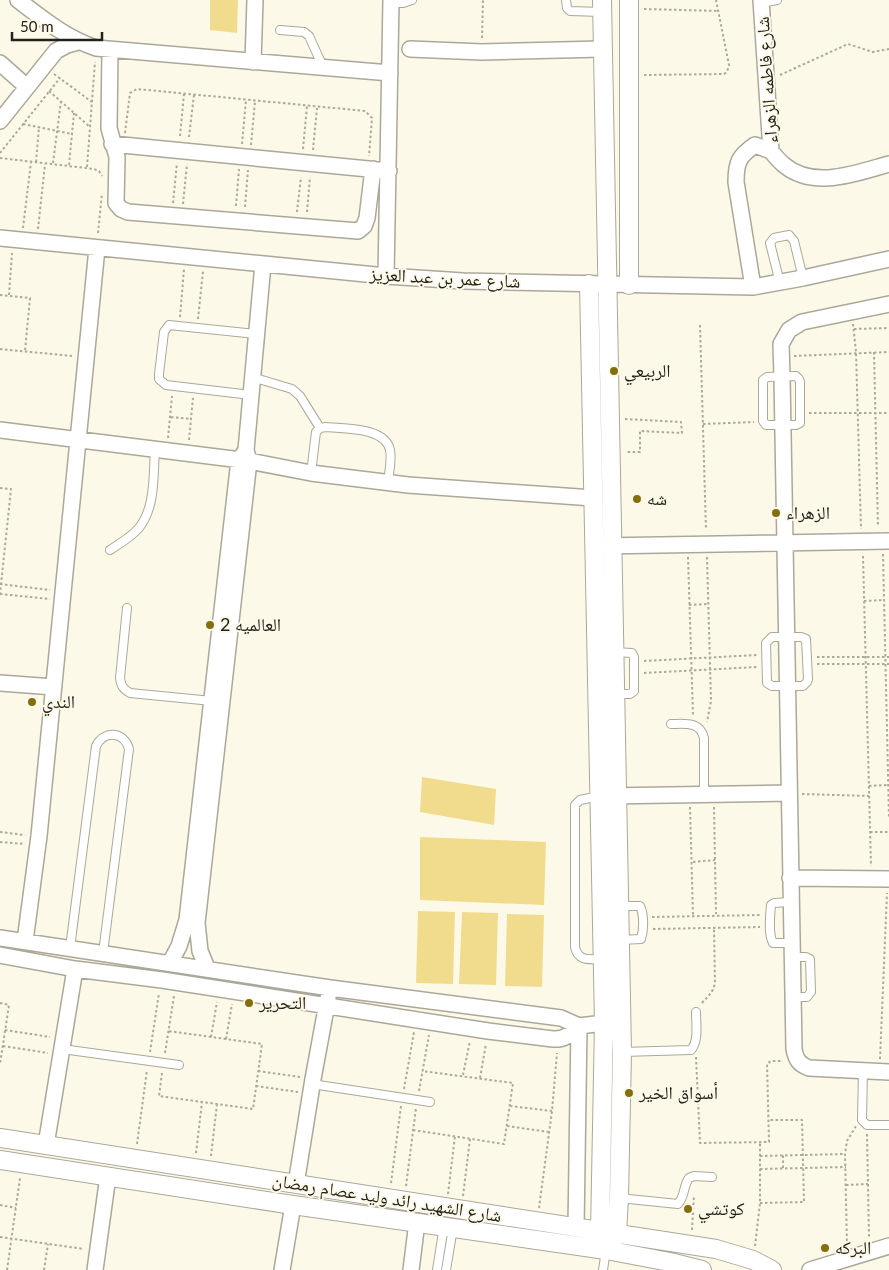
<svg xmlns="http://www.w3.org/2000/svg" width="889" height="1270" font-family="Lato,'Noto Naskh Arabic',sans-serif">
  <rect width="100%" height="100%" fill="#fdf9e8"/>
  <path fill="#f1dc8e" d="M210,0H238L237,33L210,30Z
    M422,777L496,789L494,825L420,812Z
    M420,837L546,842L544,905L420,900Z
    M418,911L455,912L453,984L416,983Z
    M462,912L498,913L496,985L459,984Z
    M507,914L544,915L542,987L505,986Z"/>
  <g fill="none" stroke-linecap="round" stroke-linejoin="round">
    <defs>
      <path id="service" d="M566,0L567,8L570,11L602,12
        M391,3H403L412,0
        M761,3L777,0
        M280,30L304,32L309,36L323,67
        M780,283L770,243L774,238L789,235L794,241L803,278
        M796,376L799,379L800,382V423L796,425H766L763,421V380L767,377Z
        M252,377L292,389L300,396L320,428
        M251,395L166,385L159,379V374L164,332L169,325L256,334
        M311,473L316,432L320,428L326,427C345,429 385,427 390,450C392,460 389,472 388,482
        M110,550C119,544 131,537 138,529C156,508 153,475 155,450
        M127,608L120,678C121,686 123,689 130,693L212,701
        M772,637H801L806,639L808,679L807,682L803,686H772L767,683L766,643Z
        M614,652L632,653L634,657V691L630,694H615
        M671,724C685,724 700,721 704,738V795
        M599,796L580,800L575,805V947C578,962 590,959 602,959
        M790,902L774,903L771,905C770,916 768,934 773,943H791
        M619,906H640C644,914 644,930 641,939L620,940
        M70,948L96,746C104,730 124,731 129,749L103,953
        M792,957H806L810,959L811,992L807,997H792
        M62,1049L179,1065
        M622,1052L691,1050C699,1041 696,1024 696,1012
        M863,1070L862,1120L867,1125H889
        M312,1084L430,1102
        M619,1198L678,1204C685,1197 683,1186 689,1178L694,1176L712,1177
        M437,1270L444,1226
        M446,1270L453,1228
        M603,1270L606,1250"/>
      <path id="minor" d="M18,0C43,19 66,38 96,48L390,73
        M761,0L771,151C775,156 779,161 784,165C814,190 856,173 889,164
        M410,49L482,52L602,49
        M110,50L109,128L117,157L116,203L121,209L128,212L358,231L364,226L367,218L373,169
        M253,62L255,0
        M0,63L27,87
        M0,121L56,51L67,45L78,42
        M112,144L389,171
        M0,238L386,276L463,281L753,287L803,278L889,259
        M386,276L391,0
        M753,287L736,182C736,162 739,156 755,145L771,151
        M889,304L802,322L789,330L781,344L782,377L794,1049C796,1060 799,1064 809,1068L889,1072
        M0,430L249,461L311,473L408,485L593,498
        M601,546L889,541
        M0,683L54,687
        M606,796L789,793
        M790,878L889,879
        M0,938L330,988L561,1018L579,1026L604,1023
        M25,941L39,836L97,248
        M0,955L75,969L162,980L488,1031L553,1039C563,1040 572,1034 579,1026
        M170,963L179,946L187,920L239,460L244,453
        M207,968L200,951L197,923L249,461L246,450L263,264
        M46,1145L75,969
        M296,1184L313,1079L328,998
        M576,1228L579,1026
        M95,1270L108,1176
        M282,1270L293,1205
        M411,1270L417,1222
        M810,1270L889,1246"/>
      <path id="tertiary" d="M602,0L622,1052L619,1198L617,1234L606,1250
        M629,0V285
        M589,284L604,1023L600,1232L606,1250
        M0,1138L716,1249L753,1260L772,1270
        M0,1160L293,1205L606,1250L670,1262L702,1270"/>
    </defs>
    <use href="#service" stroke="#aca899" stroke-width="10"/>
    <use href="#minor" stroke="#aca899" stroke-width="18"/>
    <use href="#tertiary" stroke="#aca899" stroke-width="20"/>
    <path stroke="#aca89c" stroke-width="2" stroke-dasharray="2.5 2.5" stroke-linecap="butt" d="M644,9L719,11
      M482,38L483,0
      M54,74L92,102
      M644,75L724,74L727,72L729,65L716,0
      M780,75L848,44L873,52L889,49
      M49,91L90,127
      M23,124L72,134
      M125,133L130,93L137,89L365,111L372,118L369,156
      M180,136L184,94
      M189,137L194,95
      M242,144L246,100
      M251,145L255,101
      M303,149L307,106
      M313,150L317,108
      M0,153L60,78
      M0,158L94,169L99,171L102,176
      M36,162L39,127
      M53,163L61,101
      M69,165L74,113
      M87,167L95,62
      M173,203L177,163
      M183,204L187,164
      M236,206L239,169
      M245,207L248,170
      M297,212L301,177
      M307,212L310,177
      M23,228L31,162
      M38,229L45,164
      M98,233L102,193
      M0,295L30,298L25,351
      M9,295L12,253
      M180,317L184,269
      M198,319L203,271
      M853,324L856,352L861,529
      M700,325L706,530
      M854,329L889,328
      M0,349L72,356
      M874,352L878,527
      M794,356L889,352
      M809,413H889
      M171,417L191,419
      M625,419L681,422L682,433L640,431V452H626
      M703,424L754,422
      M168,438L172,396
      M189,440L193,398
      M0,488L11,489L0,594
      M883,554L889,817
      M863,556L871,866
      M688,557L693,715
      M707,557L711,701L707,722
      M0,584L50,590
      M0,594L50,599
      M864,601L884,600
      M689,605L708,604
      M817,657H889
      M644,661L757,655
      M817,664H889
      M644,673L757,667
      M869,786L888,785
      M802,794L869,796
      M690,807L693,916
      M714,807L716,914
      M0,832L25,835
      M870,832H889
      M0,842L25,844
      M693,862L715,860
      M652,917L760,915
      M653,929L760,927
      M0,1003L9,1005L0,1064
      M702,1003C708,996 713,993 715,983L714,928
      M5,1030L50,1037
      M211,1037L217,1002
      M226,1039L232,1004
      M3,1046L48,1053
      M150,1052L159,993
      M165,1053L174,996
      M696,1057L700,1143L769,1142L767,1064L771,1061H783
      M880,1059L887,893
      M258,1071L300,1077
      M162,1073L159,1096L253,1109L262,1044L168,1031
      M463,1075L470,1041
      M480,1078L486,1044
      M256,1086L298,1092
      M404,1089L414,1032
      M419,1091L429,1035
      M510,1106L552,1111
      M507,1126L549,1132
      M413,1130L504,1144L513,1083L422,1071
      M867,1134L869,1237
      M137,1144L147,1070
      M196,1153L202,1102
      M211,1156L217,1104
      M760,1156L845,1154
      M783,1168V1155
      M760,1169L846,1167
      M391,1183L401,1106
      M846,1185L868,1184
      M406,1186L416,1108
      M448,1194L455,1136
      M463,1196L470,1139
      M760,1203L804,1202L802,1120H769
      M0,1205L16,1208
      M539,1208L552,1111L557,1053
      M692,1230L694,1195
      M0,1237L84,1249
      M755,1246L760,1203V1142
      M847,1246L845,1154L847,1141L856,1126
      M7,1270L20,1178
      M44,1270L48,1244"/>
    <use href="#service" stroke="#fff" stroke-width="8"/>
    <use href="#minor" stroke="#fff" stroke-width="15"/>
    <use href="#tertiary" stroke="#fff" stroke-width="18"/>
  </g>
  <g fill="#846f0e" stroke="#fdf9e8" stroke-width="2">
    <circle cx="614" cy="371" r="5"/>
    <circle cx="637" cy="499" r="5"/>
    <circle cx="776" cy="513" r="5"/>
    <circle cx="210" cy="625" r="5"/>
    <circle cx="32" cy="702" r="5"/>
    <circle cx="249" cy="1003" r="5"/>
    <circle cx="629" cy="1093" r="5"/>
    <circle cx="688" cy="1209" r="5"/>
    <circle cx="825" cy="1248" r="5"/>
  </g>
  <g text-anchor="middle" stroke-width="4" stroke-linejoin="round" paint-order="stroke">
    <g font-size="18" fill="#23211b" stroke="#fdf9e8">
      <text transform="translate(767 80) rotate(-94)" y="6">شارع فاطمه الزهراء</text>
      <text transform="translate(445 278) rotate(3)" y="6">شارع عمر بن عبد العزيز</text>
      <text transform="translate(387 1198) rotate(9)" y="6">شارع الشهيد رائد وليد عصام رمضان</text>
    </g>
    <g font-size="18" fill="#23211b" stroke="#fdf9e8" text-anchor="start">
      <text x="624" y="377">الربيعي</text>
      <text x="647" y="505">شه</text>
      <text x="786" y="519">الزهراء</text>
      <text x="220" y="631">العالميه 2</text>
      <text x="42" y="708">الندي</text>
      <text x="259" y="1009">التحرير</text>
      <text x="639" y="1099">أسواق الخير</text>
      <text x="698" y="1215">كوتشي</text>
      <text x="835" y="1254">البركه</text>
    </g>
  </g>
  <path d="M12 32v8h90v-8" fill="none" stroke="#23211b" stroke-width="2.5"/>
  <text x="20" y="32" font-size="15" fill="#23211b" stroke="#fdf9e8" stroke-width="4" paint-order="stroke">50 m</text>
</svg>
